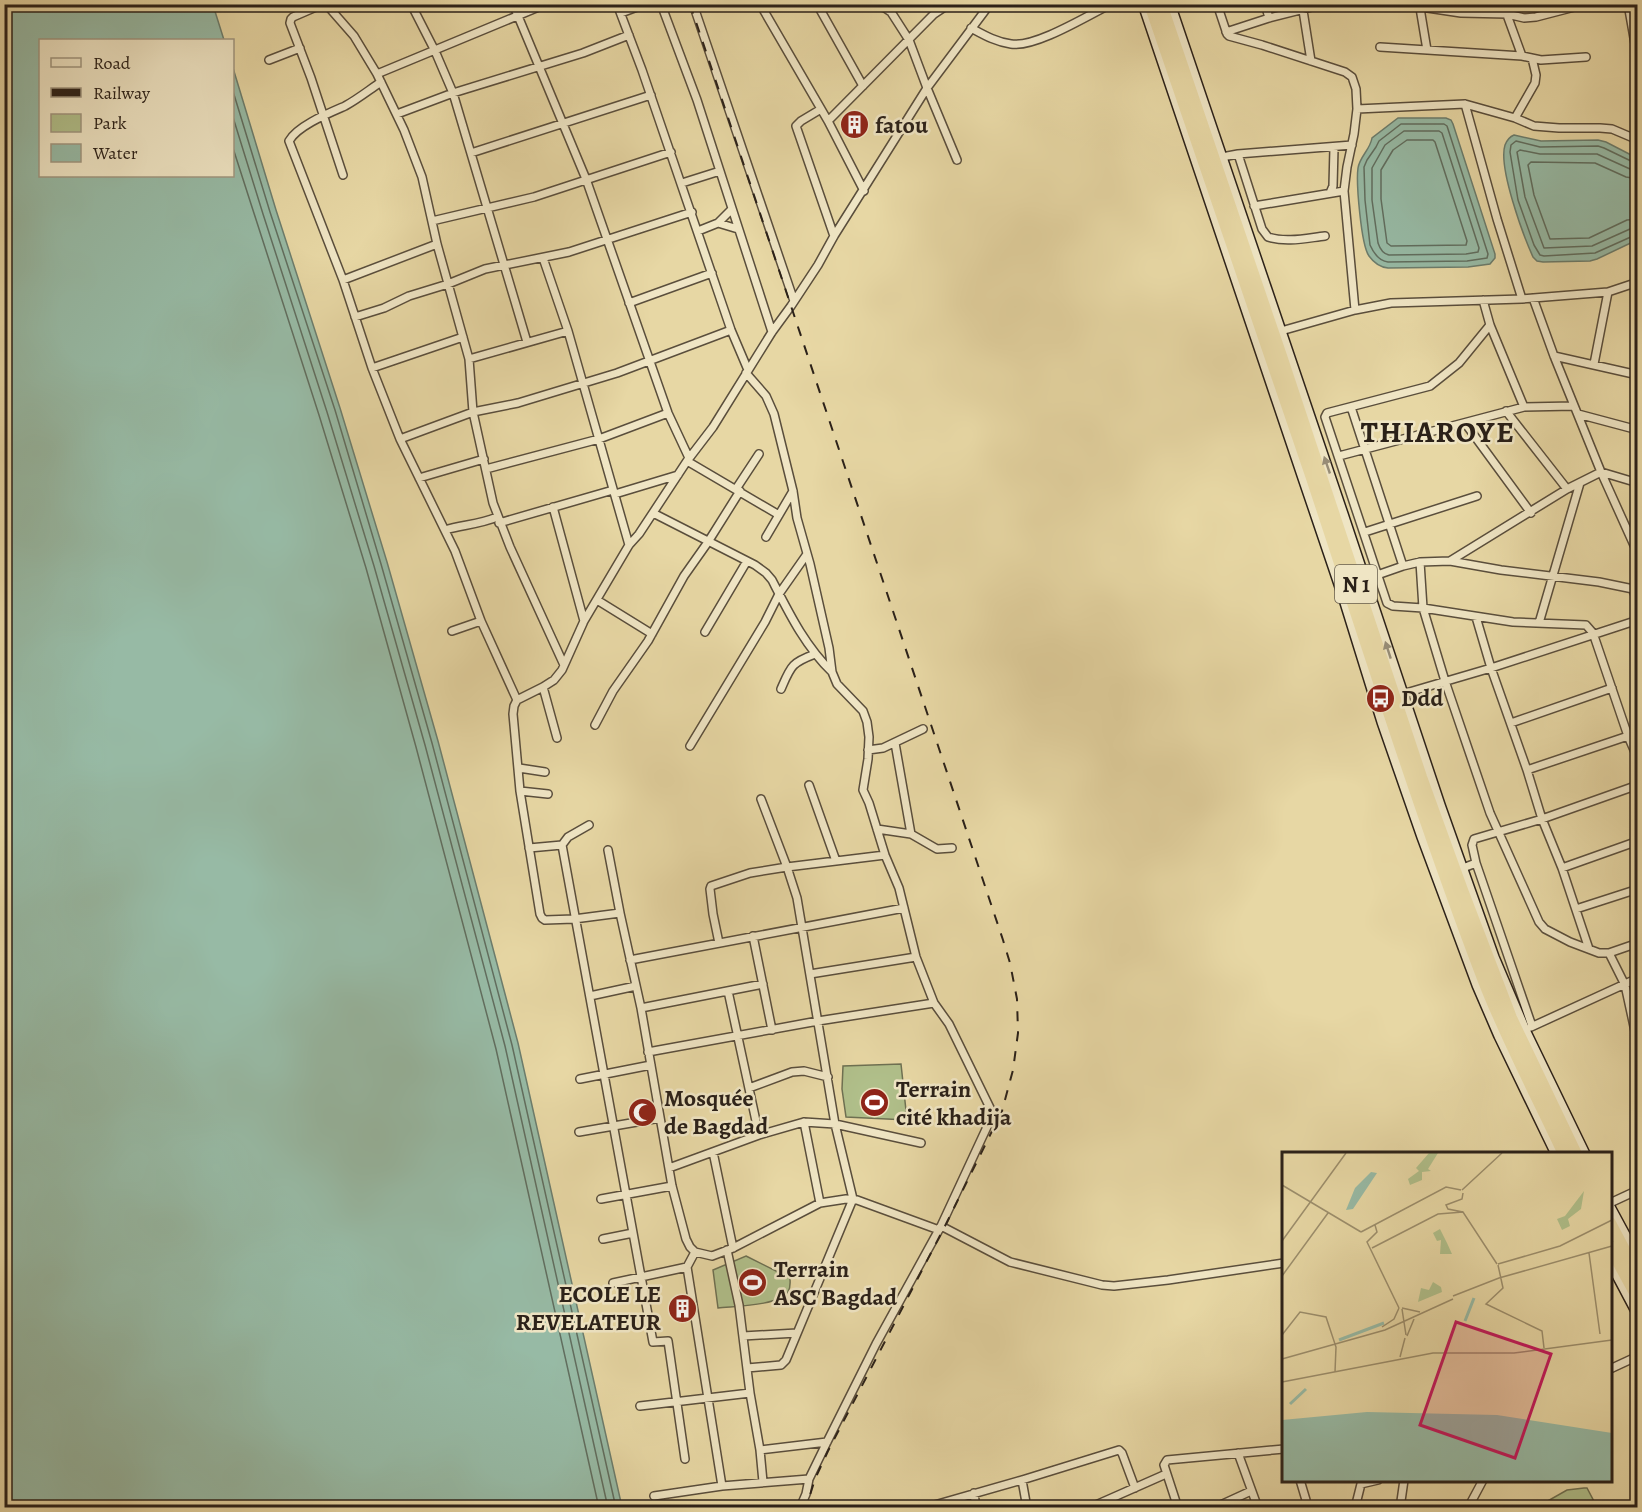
<svg xmlns="http://www.w3.org/2000/svg" width="1642" height="1512" font-family="Alegreya,serif">
  <rect width="100%" height="100%" fill="#e7d7a4"/>
  <filter id="stains"><feTurbulence type="fractalNoise" baseFrequency=".00333" numOctaves="4"/><feColorMatrix values="0 0 0 0 .2 0 0 0 0 .09 0 0 0 0 .02 0 0 0 .5 -.17"/></filter>
  <radialGradient id="worn" r=".72"><stop offset=".6" stop-color="#630" stop-opacity="0"/><stop offset="1" stop-color="#630" stop-opacity=".3"/></radialGradient>
  <path fill="#b0bf8a" stroke="#6e7052" stroke-width="1.5" d="M901,1064L907,1120L846,1117L842,1089L843,1066Z
    M746,1256L790,1278C790,1283 791,1287 788,1292C778,1306 734,1306 718,1308L713,1270Z
    M1584,1488H1587L1597,1507H1537L1567,1490Z"/>
  <path fill="#97baa5" stroke="#6c7d6d" stroke-width="1.5" d="M5,4L213,5L224,40H40V176H232L233,68L276,210L340,408L387,562L438,741L518,1043L622,1507H5Z
    M1398,118H1446L1451,120L1453,124L1495,254V258L1490,264L1468,267L1388,268C1379,267 1374,263 1369,256C1361,245 1356,182 1358,168C1360,156 1370,150 1372,138Z
    M1514,135L1541,141L1598,140L1606,142L1637,158V240L1597,259L1590,261L1543,262L1537,261L1533,257C1523,235 1498,167 1505,145C1507,140 1509,137 1514,135Z"/>
  <g fill="none" stroke-linecap="round" stroke-linejoin="round">
    <path stroke="#616e5f" stroke-width="1.5" d="M232,88L270,212L335,410L381,564L432,743L512,1045L616,1508
      M232,114L263,214L327,412L374,566L425,745L505,1046L608,1508
      M1401,124H1444L1447,126L1488,254L1487,258L1467,261L1388,262C1379,261 1374,254 1370,245L1365,200L1364,167L1367,160L1376,147L1379,141Z
      M1404,131H1439L1442,133L1479,248L1478,252L1466,254L1389,255C1383,254 1380,249 1378,243L1372,200V168L1385,145Z
      M1407,140H1433L1435,142L1467,241L1466,245L1391,246L1387,243L1381,199V170L1393,150Z
      M232,145L319,415L366,568L416,747L496,1049L599,1508
      M1638,163L1633,162L1604,148L1598,146L1540,147L1516,141L1511,145L1510,152L1518,200L1534,245L1540,255L1544,256L1595,253L1633,236L1638,235
      M1638,170L1630,169L1597,154H1540L1520,150L1517,152L1525,197L1544,248L1592,246L1630,229L1638,228
      M1638,179L1626,177L1595,163L1531,162L1528,165L1534,195L1550,239L1589,238L1627,220L1638,219"/>
    <defs>
      <path id="street" d="M323,4L293,17L291,19L290,23L311,78L343,175
        M326,4L354,36L377,74L404,130L422,177L437,244L469,359L473,412L493,503L510,547L564,665
        M411,4L435,51L453,93L527,342
        M513,4L586,179L668,413L689,458
        M617,4L642,70L731,330L748,370
        M661,4L697,100L772,332
        M693,4L794,301
        M760,4L828,121L864,191
        M817,4L863,86
        M870,4L885,8L891,12L909,40L927,88L957,160
        M1217,4L1227,34L1229,36L1262,45L1345,72L1352,77L1356,89L1357,109L1354,134L1347,167L1344,191L1355,310
        M1265,4L1269,18
        M1302,4L1311,61
        M1401,4L1461,13L1507,14L1524,18L1536,17L1586,4
        M1503,4L1522,56
        M1628,4L1638,61
        M1420,8L1427,50
        M414,10L427,4
        M621,13L645,4
        M971,28C984,35 996,42 1011,44C1035,48 1087,16 1111,4
        M1226,32L1269,18L1324,4
        M1380,47L1522,56L1541,60L1586,57
        M269,60L300,48
        M377,74L546,4
        M381,82C369,90 358,99 345,106C329,113 297,126 289,141L343,280L372,368L400,439L455,551L481,621L517,700
        M1465,104L1497,219L1522,299
        M821,109L801,121L796,126L834,236
        M1357,109L1465,104L1515,118L1534,126L1559,128H1600L1612,129L1638,140
        M397,114L453,93L583,53L629,35
        M1515,118L1535,83L1536,75L1532,58
        M828,121L934,14L949,4
        M471,153L651,95
        M1238,154L1262,229L1268,237C1286,243 1307,238 1325,236
        M1222,157L1238,154L1352,145
        M682,183L720,171
        M1330,193L1333,186L1334,148
        M1254,206L1344,191
        M432,221L534,197L671,152
        M718,223L738,229
        M698,231L718,223L732,209
        M543,258L568,331L629,545
        M343,280L437,244
        M1533,298L1554,356L1601,472L1638,554
        M1483,300L1490,325L1524,407
        M629,303L712,273
        M355,317L384,308L409,296L448,284L485,269L569,252L692,212
        M1490,325L1459,363L1430,386L1327,413L1325,417L1387,603L1393,606L1423,608L1513,622L1586,625L1593,633L1628,736L1638,759
        M1281,331L1355,310L1391,303L1522,299L1608,292L1638,282
        M1554,356L1638,375
        M469,359L568,331
        M1594,364L1608,292
        M372,368L463,337
        M746,373L766,396L774,414L793,491L797,518L810,564L829,648L832,672L837,684L863,711L867,722L869,737L868,759L863,790L869,803L885,855L899,888L916,957L934,1003L949,1024L993,1114L941,1226L876,1344L827,1442L809,1479L806,1494L800,1508
        M1351,407L1403,566
        M1506,411L1567,489
        M1578,414L1638,430
        M1465,423L1531,513
        M400,439L473,412L518,403L617,373L731,330
        M1339,456L1524,407L1574,406
        M687,461L779,515
        M486,469L599,439L668,413
        M419,478L484,459
        M736,489L759,454
        M615,494L678,475
        M553,507L584,621
        M653,513L755,565L766,573L772,580C789,613 805,646 832,672
        M499,523L613,490
        M445,530C462,525 481,524 497,517
        M1365,532L1477,496
        M766,537L793,491
        M1450,561L1567,489L1601,472L1638,483
        M1420,562L1423,608L1445,681L1490,813L1539,922L1545,929L1570,942L1599,953H1609L1638,943
        M1360,581L1403,566L1420,562L1450,561L1501,570L1599,582L1638,590
        M1633,590L1638,603
        M597,600L652,634
        M1476,617L1491,668L1527,770L1542,819L1562,868L1589,949
        M1539,623L1580,483
        M452,631L481,621
        M705,632L747,561
        M543,687L557,738
        M781,689C791,666 791,663 815,654
        M1399,695L1491,668L1638,620
        M1511,723L1612,688
        M595,725L613,691L648,641L684,576L708,542L740,491
        M895,743L911,834
        M690,746L765,622L779,594L807,554
        M868,750L883,748L923,729
        M519,768L545,772
        M1527,770L1628,736
        M809,785L836,861
        M520,791L548,794
        M761,799L787,867L885,855
        M589,825L568,837L562,845L653,1342L668,1341L685,1459
        M877,829L911,834L937,849L952,848
        M529,848L562,845
        M608,850L620,913
        M1476,863L1532,1026
        M1463,868L1476,863L1472,845L1474,839L1542,819L1638,785
        M1562,868L1638,841
        M1576,909L1638,889
        M753,936L772,1030
        M719,943L713,914L710,889L711,886L750,873L787,867L797,898L835,1124L853,1199L786,1360L781,1365L747,1368
        M1609,953L1625,985L1638,1045
        M630,960L904,908
        M810,974L916,957
        M728,991L759,1135
        M590,996L636,986
        M641,1008L763,984
        M1531,1027L1638,978
        M648,1052L818,1021L934,1003
        M580,1079L651,1065
        M749,1088L792,1072L804,1071L828,1077
        M804,1122L820,1203
        M579,1132L660,1118
        M1638,1133L1636,1148L1638,1153
        M713,1152L733,1248
        M669,1168L759,1135L804,1122L835,1124L921,1143
        M601,1199L672,1186
        M1610,1203L1638,1190
        M941,1226L1010,1262L1102,1285L1114,1286L1168,1280L1284,1263
        M939,1230L857,1200L846,1199L820,1203L733,1248L712,1256L695,1252L690,1247L686,1239L672,1186L641,1008L620,913L574,919L545,920L542,918L540,914L520,791L513,714L514,706L517,700L543,687L554,680L562,670L584,621L629,545L639,534L687,461L713,427L772,332L791,306L818,265L834,236L927,88L990,4
        M603,1239L633,1233
        M727,1250L739,1305L750,1393L760,1450L763,1482
        M687,1267L722,1486
        M613,1283L687,1267L695,1252
        M743,1336L797,1333
        M1610,1369L1638,1356
        M640,1406L750,1393
        M760,1450L827,1442
        M1238,1453L1258,1508
        M1022,1480L1027,1508
        M1300,1480L1306,1500V1508
        M974,1493L976,1508
        M654,1496L722,1486L809,1479
        M1110,1499L1114,1508
        M924,1508L1022,1480L1119,1450L1122,1453L1135,1488
        M1089,1508L1166,1474
        M1178,1508L1164,1465L1167,1460L1284,1449
        M1214,1508L1251,1491
        M1355,1508L1361,1484L1378,1480
        M1400,1508L1404,1480
        M1468,1508L1483,1480"/>
      <path id="secondary" d="M1143,4L1303,478L1342,593L1382,722L1422,837L1477,985L1499,1036L1556,1154
        M1170,4L1343,514L1440,805L1494,957L1525,1030L1585,1154
        M1610,1207L1638,1259
        M1610,1262L1638,1315"/>
      <path id="highway" d="M1150,4C1204,161 1258,318 1311,475C1367,644 1420,814 1484,981C1507,1040 1537,1096 1564,1154
        M1161,4L1281,356L1421,777L1462,890L1511,1018L1576,1154
        M1610,1223L1638,1276
        M1610,1247L1638,1298"/>
    </defs>
    <use href="#street" stroke="#5a4e3c" stroke-width="10"/>
    <use href="#secondary" stroke="#2b2119" stroke-width="12"/>
    <use href="#highway" stroke="#2b2119" stroke-width="15"/>
    <use href="#street" stroke="#efe5c4" stroke-width="7"/>
    <use href="#secondary" stroke="#efe5c4" stroke-width="9"/>
    <use href="#highway" stroke="#e7d7a4" stroke-width="12"/>
    <path stroke="#2b2119" stroke-width="2" stroke-dasharray="10 10" stroke-linecap="butt" d="M690,4L1003,940L1010,963L1017,999L1018,1033L1013,1070L1002,1111L945,1226L828,1451L815,1479L806,1508"/>
  </g>
  <defs><path id="oneway-solid" d="M-6-.8H1V-3.2L6.5 0L1 3.2V.8H-6Z" transform="scale(1.5)"/></defs>
  <g fill="#978d77">
    <use href="#oneway-solid" transform="translate(1327 465) rotate(-109)"/>
    <use href="#oneway-solid" transform="translate(1388 650) rotate(-108)"/>
  </g>
  <defs>
    <symbol id="building-disc" viewBox="-11 -11 22 22"><circle r="9.5" fill="#8f2418" stroke="#efe5c4"/><path d="M-4-6H4V6H1V3H-1V6H-4ZM-2.5-4.3h1.7v1.8h-1.7ZM.8-4.3h1.7v1.8H.8ZM-2.5-1h1.7V.8h-1.7ZM.8-1h1.7V.8H.8Z" fill="#fff"/></symbol>
    <symbol id="bus-disc" viewBox="-11 -11 22 22"><circle r="9.5" fill="#8f2418" stroke="#efe5c4"/><path d="M-5-6H5V4H4V6H2V4H-2V6H-4V4H-5ZM-3.5-4V0h7V-4ZM-3.5 1.2v1.5H-2V1.2ZM2 1.2v1.5H3.5V1.2Z" fill="#fff"/></symbol>
    <symbol id="stadium-disc" viewBox="-11 -11 22 22"><circle r="9.5" fill="#8f2418" stroke="#efe5c4"/><path d="M0-5a6.5 5 0 1 0 0 10a6.5 5 0 1 0 0-10ZM-3.5-1.8h7v3.6h-7Z" fill="#fff"/></symbol>
    <symbol id="mosque-disc" viewBox="-11 -11 22 22"><circle r="9.5" fill="#8f2418" stroke="#efe5c4"/><path d="M3.5-4.9A6 6 0 1 0 3.5 4.9A5 5 0 1 1 3.5-4.9Z" fill="#fff"/></symbol>
  </defs>
  <g fill-rule="evenodd">
    <use href="#building-disc" x="838" y="108" width="33" height="33"/>
    <use href="#bus-disc" x="1364" y="682" width="33" height="33"/>
    <use href="#stadium-disc" x="858" y="1086" width="33" height="33"/>
    <use href="#mosque-disc" x="626" y="1096" width="33" height="33"/>
    <use href="#stadium-disc" x="736" y="1266" width="33" height="33"/>
    <use href="#building-disc" x="666" y="1292" width="33" height="33"/>
  </g>
  <g text-anchor="middle" stroke-width="5" stroke-linejoin="round" paint-order="stroke">
    <rect fill="#efe5c4" stroke="#665c4c" stroke-width="1.5" x="1335" y="565" width="42" height="38" rx="4.5"/>
    <g font-size="22" font-weight="bold" fill="#2b2119">
      <text x="1356" y="592">N 1</text>
    </g>
    <g font-size="24" font-weight="bold" fill="#2b2119" stroke="#efe5c4" text-anchor="start">
      <text x="875" y="133">fatou</text>
      <text x="1401" y="706">Ddd</text>
      <text x="896" y="1097">Terrain<tspan x="896" dy="28">cité khadija</tspan></text>
      <text x="664" y="1106">Mosquée<tspan x="664" dy="28">de Bagdad</tspan></text>
      <text x="774" y="1277">Terrain<tspan x="774" dy="28">ASC Bagdad</tspan></text>
      <text x="661" y="1302" text-anchor="end">ECOLE LE<tspan x="661" dy="28">REVELATEUR</tspan></text>
    </g>
    <g font-size="30" font-weight="bold" letter-spacing="1.5" fill="#2b2119" stroke="#efe5c4">
      <text x="1438" y="442">THIAROYE</text>
    </g>
  </g>
  <g transform="translate(1282 1152)">
    <rect width="330" height="330" fill="#e7d7a4"/>
    <path d="M147,1H156L146,17L149,19L140,20V28L128,33L126,27L137,19L134,16ZM302,39L299,57L286,67L288,74L280,78L275,67L283,64ZM158,77L165,91L170,102H158L159,88L155,89L151,81ZM151,130L159,135L160,140L136,150L139,136L147,138Z" fill="#b0bf8a"/>
    <path d="M89,20L95,21L71,57L64,58L73,36ZM85,260L215,263L330,281V329H0V268Z" fill="#97baa5"/>
    <path fill="none" stroke="#97baa5" stroke-width="3" d="M183,169L192,146M57,188L102,171M8,252L24,237"/>
    <path fill="none" stroke="#9c8e6c" stroke-width="1.5" d="M0,33L79,80M180,38L220,1M181,60L166,57L164,53L180,47L181,41M93,73L95,80L85,90L117,156M79,80L164,35L179,38M0,89L64,1M90,96L156,62L181,60L215,112M307,101L318,182M216,112L278,94L330,68M216,113L221,136L204,152L260,179L262,196M0,124L46,61M171,144L217,126L330,94M120,156L138,160M120,157L124,183M100,175L112,167L117,156M0,183L18,160L44,165L54,195L53,220M125,184L132,167M118,205L123,186M0,207L103,178L171,147M0,230L151,201H232L330,188"/>
    <path fill="#c2185b" fill-opacity="0.15" stroke="#c2185b" stroke-width="3" d="M174,170L269,202L233,306L138,273Z"/>
    <rect width="330" height="330" fill="none" stroke="#2b2119" stroke-width="3"/>
  </g>
  <rect width="1642" height="1512" fill="none" stroke="#e7d7a4" stroke-width="24"/>
  <rect x="6" y="6" width="1630" height="1500" fill="none" stroke="#2b2119" stroke-width="3"/>
  <rect x="12" y="12" width="1618" height="1488" fill="none" stroke="#2b2119" stroke-width="1.5"/>
  <rect x="39" y="39" width="195" height="138" fill="#efe5c4" stroke="#a19780" stroke-width="1.5"/>
  <rect x="51" y="58" width="30" height="9" fill="#efe5c4" stroke="#a19780" stroke-width="1.5"/>
  <text x="93" y="69" font-size="18" fill="#2b2119">Road</text>
  <rect x="51" y="88" width="30" height="9" fill="#2b2119" stroke="#a19780" stroke-width="1.5"/>
  <text x="93" y="99" font-size="18" fill="#2b2119">Railway</text>
  <rect x="51" y="114" width="30" height="18" fill="#b0bf8a" stroke="#a19780" stroke-width="1.5"/>
  <text x="93" y="129" font-size="18" fill="#2b2119">Park</text>
  <rect x="51" y="144" width="30" height="18" fill="#97baa5" stroke="#a19780" stroke-width="1.5"/>
  <text x="93" y="159" font-size="18" fill="#2b2119">Water</text>
  <rect width="100%" height="100%" filter="url(#stains)"/>
  <rect width="100%" height="100%" fill="url(#worn)"/>
</svg>
